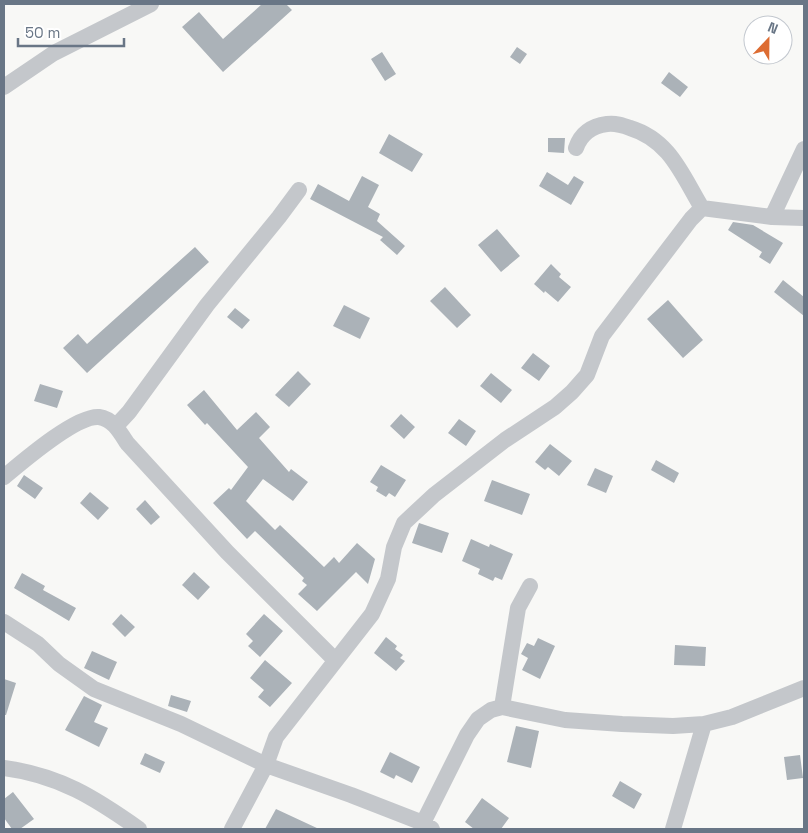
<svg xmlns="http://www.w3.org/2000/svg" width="808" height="833" font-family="'Space Grotesk',sans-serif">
  <rect width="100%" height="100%" fill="#f8f8f6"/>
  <path fill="#abb2b8" d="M262,4H286L292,10L223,72L182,27L199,12L223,39Z
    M517,47L527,54L520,64L510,57Z
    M382,52L396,74L385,81L371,59Z
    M669,72L688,87L680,97L661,83Z
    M389,134L423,154L412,172L379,153Z
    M548,138H565L564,153L548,152Z
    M547,172L568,185L574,176L584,182L571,205L539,186Z
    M362,176L379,185L368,207L380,214L377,221L405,246L397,255L380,240L383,237L310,199L318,184L349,201Z
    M733,222L753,225L783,243L770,264L759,257L762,252L728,230Z
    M497,229L520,256L501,272L478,245Z
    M195,247L209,262L87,373L63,348L78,334L87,344Z
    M551,264L561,274L559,277L571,287L558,302L545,291L544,293L534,284Z
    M783,280L804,297V316L774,292Z
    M445,287L471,315L457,328L430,301Z
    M668,300L703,340L683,358L647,319Z
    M344,305L370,318L360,339L333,326Z
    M235,308L250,320L242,329L227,317Z
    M533,353L550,366L539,381L521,368Z
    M298,371L311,384L289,407L275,395Z
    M491,373L512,390L501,403L480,386Z
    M40,384L63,391L57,408L34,401Z
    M204,390L237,430L256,412L270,427L259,438L289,472L291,469L308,482L293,501L263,479L246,501L275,530L280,525L324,567L334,557L339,563L357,543L375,559L368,584L356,572L317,611L298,594L307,585L302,581L304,578L255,531L247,539L213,503L229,488L231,490L248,467L207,423L205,425L187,405Z
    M401,414L415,427L404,439L390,426Z
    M459,419L476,431L466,446L448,433Z
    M550,444L572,461L559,476L548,467L545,470L535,462Z
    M656,460L679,473L674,483L651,470Z
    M381,465L406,480L395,497L389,493L386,497L376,491L378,487L370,482Z
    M595,468L613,476L606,493L587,485Z
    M24,475L43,488L35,499L17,486Z
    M492,480L530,494L522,515L484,501Z
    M90,492L109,508L98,520L80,503Z
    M145,500L160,517L151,525L136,509Z
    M419,523L449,533L442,553L412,543Z
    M471,539L489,547L490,544L513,554L502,580L495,577L493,581L478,574L480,569L462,561Z
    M194,572L210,587L198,600L182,585Z
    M22,573L45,586L43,590L76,608L69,621L14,588Z
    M121,614L135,627L125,637L112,624Z
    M264,614L283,631L260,657L248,646L253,641L246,634Z
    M386,637L397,646L395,649L403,655L400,658L405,661L396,671L374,653Z
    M538,638L555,646L540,679L522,670L528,658L521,654L527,643L534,646Z
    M675,645L706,647L705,666L674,665Z
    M92,651L117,662L109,680L84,668Z
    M265,660L292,683L270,707L258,697L264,690L250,678Z
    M4,679L16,683L6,715H4Z
    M171,695L191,701L187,712L168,706Z
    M84,696L102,705L94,722L108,728L99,747L65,730Z
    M516,726L539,731L531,768L507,762Z
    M390,752L420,767L412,783L396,775L394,779L380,772Z
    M145,753L165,762L160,773L140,764Z
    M800,755L803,778L787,780L784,757Z
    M620,781L642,794L634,809L612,796Z
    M13,792L34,819L20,829H12L4,818V799Z
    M482,798L509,818L501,829H474L465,822Z
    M276,809L319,829H265Z"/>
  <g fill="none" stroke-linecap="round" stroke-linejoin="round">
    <path stroke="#c4c7cb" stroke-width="16" d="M4,87L54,53L151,4
      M576,148C581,133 592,126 607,124C616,123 622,125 630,128C670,140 682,175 702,208
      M772,217L804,149
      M116,426L129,412L207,305L279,217L299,190
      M4,477C22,462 76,415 99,417C113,419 120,432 127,443L227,552L335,660
      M4,622L38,644L59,664L94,689L181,724L266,765L351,795L423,823L432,829
      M502,707L518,608L530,586
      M4,768C59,775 95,798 139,829
      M423,823L467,735L478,719L491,710L502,707L565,720L622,724L673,726L704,724L732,717L804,688
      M232,829L266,765L276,737L372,614L388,579L394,547L404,523L434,495L505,440L555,407L572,392L587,375L602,336L691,219L702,208L772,217L804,218
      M673,829L704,724"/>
  </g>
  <rect width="808" height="833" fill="none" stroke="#697686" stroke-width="10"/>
  <g transform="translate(768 40) rotate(22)"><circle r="24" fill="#ffffff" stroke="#c3c8cf"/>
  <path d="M0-4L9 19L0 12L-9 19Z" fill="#dd6c32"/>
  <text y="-8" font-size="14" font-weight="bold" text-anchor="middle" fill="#697686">N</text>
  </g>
  <path d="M18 38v8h106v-8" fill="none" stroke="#697686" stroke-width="2.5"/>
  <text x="25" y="38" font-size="15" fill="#697686" stroke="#ffffff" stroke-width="4" paint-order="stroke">50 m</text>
</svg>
